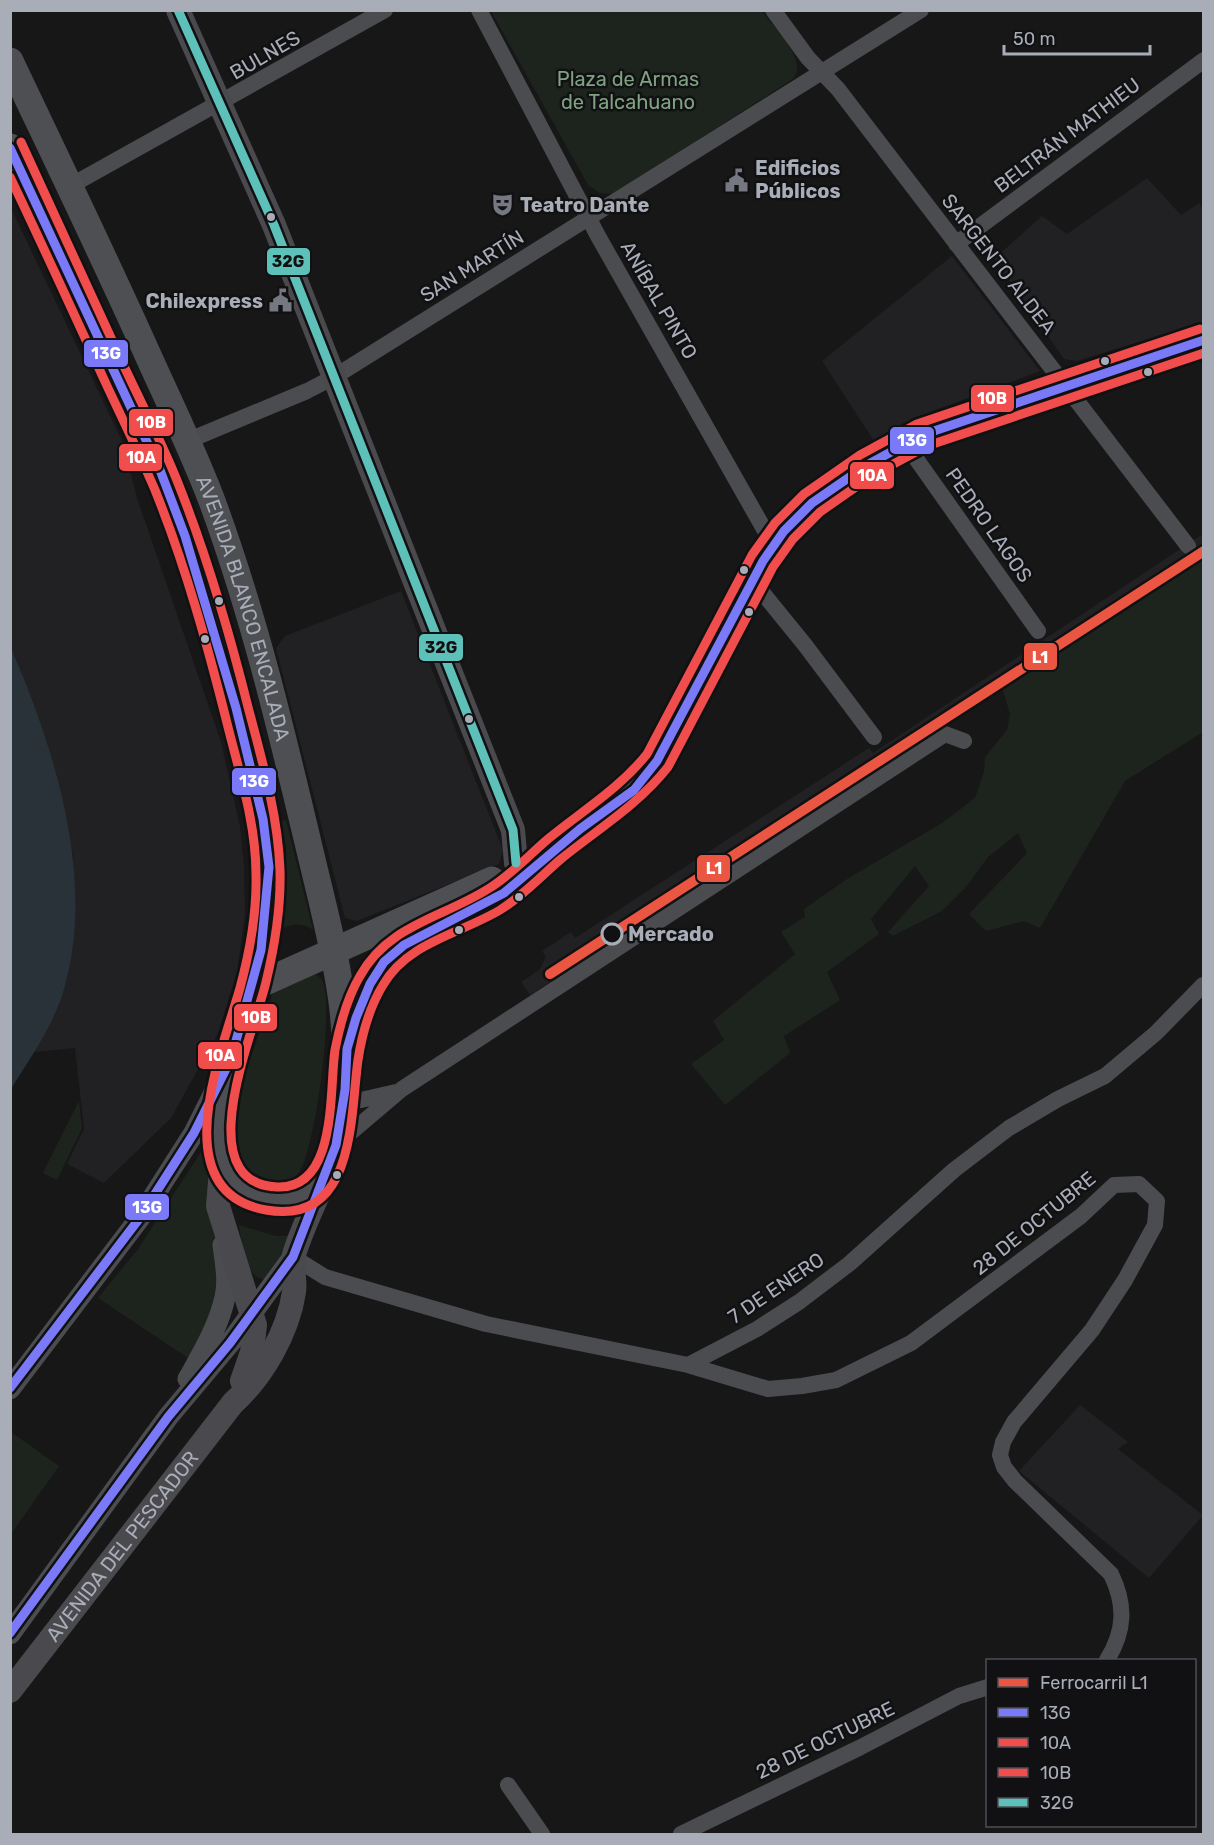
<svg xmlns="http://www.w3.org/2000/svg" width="1214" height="1845" font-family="Rubik,sans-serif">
  <rect width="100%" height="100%" fill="#171717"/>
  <path fill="#212123" d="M1147,178L1181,215L1199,203L1203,210V322L1077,361L1064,359L994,259L1042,216L1067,234Z
    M10,206L123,443L137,498L221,742L240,826L244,866L245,915L237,972L218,1033L171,1118L104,1183L67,1164L84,1129L75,1048L34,1052L64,988L74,927L73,856L58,786L22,675L11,648Z
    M952,256L1040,371L912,419L874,441L822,361Z
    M1203,534V555L530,995L521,982L539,970L546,957L542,951L571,932L575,938L869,748L873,753Z
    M401,591L503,850L499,864L357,921L345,918L276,648L285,636Z
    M1080,1405L1128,1442L1118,1449L1203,1515L1149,1578L1019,1471Z"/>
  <path fill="#1d241e" d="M491,11H762C773,27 809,59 793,79L613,194L600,193L588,185Z
    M1203,555V732L1125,781L1040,928L1024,921L986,931L969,914L1027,853L1018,833L988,857L966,887L942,911L893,936L888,932L929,886L915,866L871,919L879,934L827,972L840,1000L784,1036L790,1053L725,1105L691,1064L724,1040L713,1021L795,954L781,932L805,917L804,909L847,879L942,823L975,798L984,772L985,757L1007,730L1010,714L1002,687Z
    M286,820L313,930C302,923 295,923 283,928L286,848L281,821Z
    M316,974C318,976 321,978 322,980C335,1002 315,1155 298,1174C287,1187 273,1189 256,1187C249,1177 232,1161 229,1149C223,1120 264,1027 273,992Z
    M79,1101L82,1128L57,1180L43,1173Z
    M205,1146L209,1147L220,1269L218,1296L194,1362L98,1298L138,1249Z
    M239,1225L276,1236L294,1235L267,1280C243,1278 242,1244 239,1225Z
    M11,1432L59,1466L11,1534Z"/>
  <path fill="#2a3239" d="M11,648C55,750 96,879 64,989C54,1025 30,1058 11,1089Z"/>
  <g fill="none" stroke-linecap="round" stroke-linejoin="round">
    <path stroke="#4b4c50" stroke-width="16" d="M479,10L598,236L773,545
      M773,10L808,58L838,89L1188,546
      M70,186L385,10
      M956,244L1204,60
      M187,441L307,391L334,377L921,10
      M905,443L1038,631
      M753,581L805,645L874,737
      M344,1101L361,1100L396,1092
      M336,1145L402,1089L945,734L964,741
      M293,1257L325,1277L486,1324L688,1365L768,1389L802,1386L836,1380L911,1343L1081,1216L1114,1185L1139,1184L1157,1201L1155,1225L1125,1280L1092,1330L1014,1422L1003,1442L1000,1455L1004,1467L1015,1481L1111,1574C1126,1605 1125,1631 1107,1660
      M688,1365L757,1329L799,1302L849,1264L954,1170L1009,1128L1058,1099L1105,1076L1156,1033L1203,985
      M508,1785L542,1834
      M681,1834L859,1748L959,1696L988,1687"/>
    <path stroke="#4b4c50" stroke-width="21" d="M188,1379C202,1354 219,1326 225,1297C229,1280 225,1262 223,1245
      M10,1389L139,1219L194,1133L219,1083
      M10,1634L168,1417L230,1343L293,1257"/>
    <g stroke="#4a4a4e" stroke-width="24">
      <path d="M178,10L274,225L513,830L516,863"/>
      <path d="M222,1158L218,1206L255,1325L252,1352L242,1381"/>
      <path id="s1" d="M10,1691L233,1403C263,1376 288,1332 294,1292C296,1280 291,1267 294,1255C302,1227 318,1198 328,1170"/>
    </g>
    <g stroke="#4d4f52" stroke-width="27">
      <path id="s2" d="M10,61C56,158 103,255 147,353C169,402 193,451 212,501C254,615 282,733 310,851C331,940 357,1027 341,1119C337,1138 335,1160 323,1176C295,1215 233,1203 222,1156C209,1101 239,1041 252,989C260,959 265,930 268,899C272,845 257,793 244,741C223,653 198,565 164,481L10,147"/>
      <path d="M252,988L492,880"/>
      <path d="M351,1034C361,998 374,968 404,945L504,893L580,829L634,790L657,761L773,545L812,503L867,465L922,435L1204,340"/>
    </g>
    <defs>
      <path id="bus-1" d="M10,148L160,470L185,536L236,708L263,819L269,867L261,950L231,1059L194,1133L139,1219L10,1388
        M10,1633L168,1417L230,1343L293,1257L336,1145L345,1090L347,1049L356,1018L370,984L384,962L404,945L504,893L580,829L634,790L657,761L763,561L784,531L812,503L867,465L922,435L1204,340"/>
      <path id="bus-2" d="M10,177C43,246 75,316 107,386C123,420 140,455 155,490C186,567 208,647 228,727C240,775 256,824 256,874C257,912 250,951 240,988C223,1049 162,1192 266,1210C356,1226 350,1116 358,1060C362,1034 369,1008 383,985C408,942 460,934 500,910C523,896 541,876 561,859C598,829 638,805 668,767L773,567L793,539L820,512L873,475L927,446L1204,353"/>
      <path id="bus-3" d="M21,142C55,216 89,290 123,364C141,403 162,442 178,483C207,556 229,631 248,707C262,760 278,815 280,870C281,907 275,945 266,982C256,1027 186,1183 277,1187C338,1190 329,1089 335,1050C340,1024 347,998 360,976C388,925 442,918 488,889C510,876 528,856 548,839C582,811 619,789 647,754L752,555L775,523L804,494L860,455L917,424L1200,329"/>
      <path id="bus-4" d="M178,10L274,225L513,830L516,863"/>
    </defs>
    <use href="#bus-1" stroke="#111113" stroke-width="14"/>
    <use href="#bus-2" stroke="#111113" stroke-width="14"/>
    <use href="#bus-3" stroke="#111113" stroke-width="14"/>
    <use href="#bus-4" stroke="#111113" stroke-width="14"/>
    <use href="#bus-1" stroke="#7a7af8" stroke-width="9"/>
    <use href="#bus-2" stroke="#f14d4d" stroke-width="9"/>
    <use href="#bus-3" stroke="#f14d4d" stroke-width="9"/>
    <use href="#bus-4" stroke="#5dc1b9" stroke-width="9"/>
    <defs>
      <path id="rail-1" d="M550,974L1204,551"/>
    </defs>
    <use href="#rail-1" stroke="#111113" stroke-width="15"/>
    <use href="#rail-1" stroke="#eb5642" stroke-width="10"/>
  </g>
  <defs>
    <symbol id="civic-bare" viewBox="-9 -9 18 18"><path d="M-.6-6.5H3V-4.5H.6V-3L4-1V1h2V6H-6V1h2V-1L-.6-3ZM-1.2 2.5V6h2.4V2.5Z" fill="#757880" stroke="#111113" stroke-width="2.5" paint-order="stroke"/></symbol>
    <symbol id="theatre-bare" viewBox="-9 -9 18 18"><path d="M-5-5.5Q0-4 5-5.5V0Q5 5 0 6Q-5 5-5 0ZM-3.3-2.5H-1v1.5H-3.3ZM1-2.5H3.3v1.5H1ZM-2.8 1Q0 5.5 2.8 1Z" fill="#757880" stroke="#111113" stroke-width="2.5" paint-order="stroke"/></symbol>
  </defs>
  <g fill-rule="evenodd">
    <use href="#civic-bare" x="720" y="164" width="33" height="33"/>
    <use href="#theatre-bare" x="486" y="188" width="33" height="33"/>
    <use href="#civic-bare" x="264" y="284" width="33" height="33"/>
  </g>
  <g fill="#a8adb8" stroke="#111113" stroke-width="2">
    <circle cx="271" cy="217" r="5"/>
    <circle cx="1105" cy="361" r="5"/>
    <circle cx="1148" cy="372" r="5"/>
    <circle cx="744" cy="570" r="5"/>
    <circle cx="219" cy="601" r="5"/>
    <circle cx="749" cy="612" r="5"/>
    <circle cx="205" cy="639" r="5"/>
    <circle cx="469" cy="719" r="5"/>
    <circle cx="519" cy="897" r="5"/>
    <circle cx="459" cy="930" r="5"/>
    <circle cx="337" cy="1175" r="5"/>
  </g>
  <circle fill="#111113" stroke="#a8adb8" stroke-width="3" cx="612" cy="934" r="10"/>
  <g text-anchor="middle" stroke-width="5" stroke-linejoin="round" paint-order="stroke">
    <g font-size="20" fill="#a8adb8" stroke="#111113">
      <text transform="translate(265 55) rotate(-30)" y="7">BULNES</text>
      <text transform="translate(1067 135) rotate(-37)" y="7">BELTRÁN MATHIEU</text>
      <text transform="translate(999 264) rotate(52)" y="7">SARGENTO ALDEA</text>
      <text transform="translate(472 266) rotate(-32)" y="7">SAN MARTÍN</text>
      <text transform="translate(659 300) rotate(60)" y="7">ANÍBAL PINTO</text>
      <text transform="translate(989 525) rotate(55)" y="7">PEDRO LAGOS</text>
      <text dy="7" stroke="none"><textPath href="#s2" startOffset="596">AVENIDA BLANCO ENCALADA</textPath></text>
      <text transform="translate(1034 1223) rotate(-39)" y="7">28 DE OCTUBRE</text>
      <text transform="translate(776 1288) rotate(-34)" y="7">7 DE ENERO</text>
      <text dy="7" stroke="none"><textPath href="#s1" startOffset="183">AVENIDA DEL PESCADOR</textPath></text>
      <text transform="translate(825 1740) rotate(-26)" y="7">28 DE OCTUBRE</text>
    </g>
    <g font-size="20" fill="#7fa381" stroke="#111113">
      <text x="628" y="86">Plaza de Armas<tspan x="628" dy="23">de Talcahuano</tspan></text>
    </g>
    <g font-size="20" font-weight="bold" fill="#a8adb8" stroke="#111113" text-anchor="start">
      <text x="755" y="175">Edificios<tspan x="755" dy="23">Públicos</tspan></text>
      <text x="520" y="212">Teatro Dante</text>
      <text x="263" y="308" text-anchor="end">Chilexpress</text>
    </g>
    <g font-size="20" font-weight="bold" fill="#a8adb8" stroke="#111113" text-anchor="start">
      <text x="628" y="941">Mercado</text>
    </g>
  </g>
  <g stroke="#111113" stroke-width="2">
    <rect x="266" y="247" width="45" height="29" rx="6" fill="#5dc1b9"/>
    <rect x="83" y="339" width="46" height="29" rx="6" fill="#7a7af8"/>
    <rect x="970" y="384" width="45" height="29" rx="6" fill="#f14d4d"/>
    <rect x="128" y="408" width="46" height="29" rx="6" fill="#f14d4d"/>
    <rect x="889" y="426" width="46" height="29" rx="6" fill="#7a7af8"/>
    <rect x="118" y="443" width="45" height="29" rx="6" fill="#f14d4d"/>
    <rect x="849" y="461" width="46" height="29" rx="6" fill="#f14d4d"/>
    <rect x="418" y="633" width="46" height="29" rx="6" fill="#5dc1b9"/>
    <rect x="1023" y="642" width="35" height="29" rx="6" fill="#eb5642"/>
    <rect x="231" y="767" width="46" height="29" rx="6" fill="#7a7af8"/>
    <rect x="696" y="854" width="35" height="29" rx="6" fill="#eb5642"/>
    <rect x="233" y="1003" width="45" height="29" rx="6" fill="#f14d4d"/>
    <rect x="197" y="1041" width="46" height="29" rx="6" fill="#f14d4d"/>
    <rect x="124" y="1193" width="46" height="28" rx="6" fill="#7a7af8"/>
  </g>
  <g font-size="16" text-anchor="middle" font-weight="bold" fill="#fff">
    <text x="106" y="359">13G</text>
    <text x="992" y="404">10B</text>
    <text x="151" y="428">10B</text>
    <text x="912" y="446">13G</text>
    <text x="141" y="463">10A</text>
    <text x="872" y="481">10A</text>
    <text x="1040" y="663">L1</text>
    <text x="254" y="787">13G</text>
    <text x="714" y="874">L1</text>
    <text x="256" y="1023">10B</text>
    <text x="220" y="1061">10A</text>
    <text x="147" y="1213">13G</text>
  </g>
  <g font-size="16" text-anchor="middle" font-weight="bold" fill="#111">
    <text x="288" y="267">32G</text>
    <text x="441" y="653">32G</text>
  </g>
  <rect width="1214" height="1845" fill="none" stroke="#a8adb8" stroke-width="24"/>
  <rect x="986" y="1659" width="210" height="168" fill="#111113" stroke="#4d4f55" stroke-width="1.5"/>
  <rect x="998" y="1678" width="30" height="9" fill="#eb5642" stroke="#4d4f55" stroke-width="1.5"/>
  <text x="1040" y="1689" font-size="18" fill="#a8adb8">Ferrocarril L1</text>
  <rect x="998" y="1708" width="30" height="9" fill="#7a7af8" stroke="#4d4f55" stroke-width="1.5"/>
  <text x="1040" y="1719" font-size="18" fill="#a8adb8">13G</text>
  <rect x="998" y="1738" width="30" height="9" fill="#f14d4d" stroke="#4d4f55" stroke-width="1.5"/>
  <text x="1040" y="1749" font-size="18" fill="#a8adb8">10A</text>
  <rect x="998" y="1768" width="30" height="9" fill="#f14d4d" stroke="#4d4f55" stroke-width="1.5"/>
  <text x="1040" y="1779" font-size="18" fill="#a8adb8">10B</text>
  <rect x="998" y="1798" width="30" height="9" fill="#5dc1b9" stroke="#4d4f55" stroke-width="1.5"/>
  <text x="1040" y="1809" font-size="18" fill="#a8adb8">32G</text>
  <path d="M1004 45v9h146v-9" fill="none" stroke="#a8adb8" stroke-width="3"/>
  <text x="1013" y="45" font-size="18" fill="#a8adb8" stroke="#111113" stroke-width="4.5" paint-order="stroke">50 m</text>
</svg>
